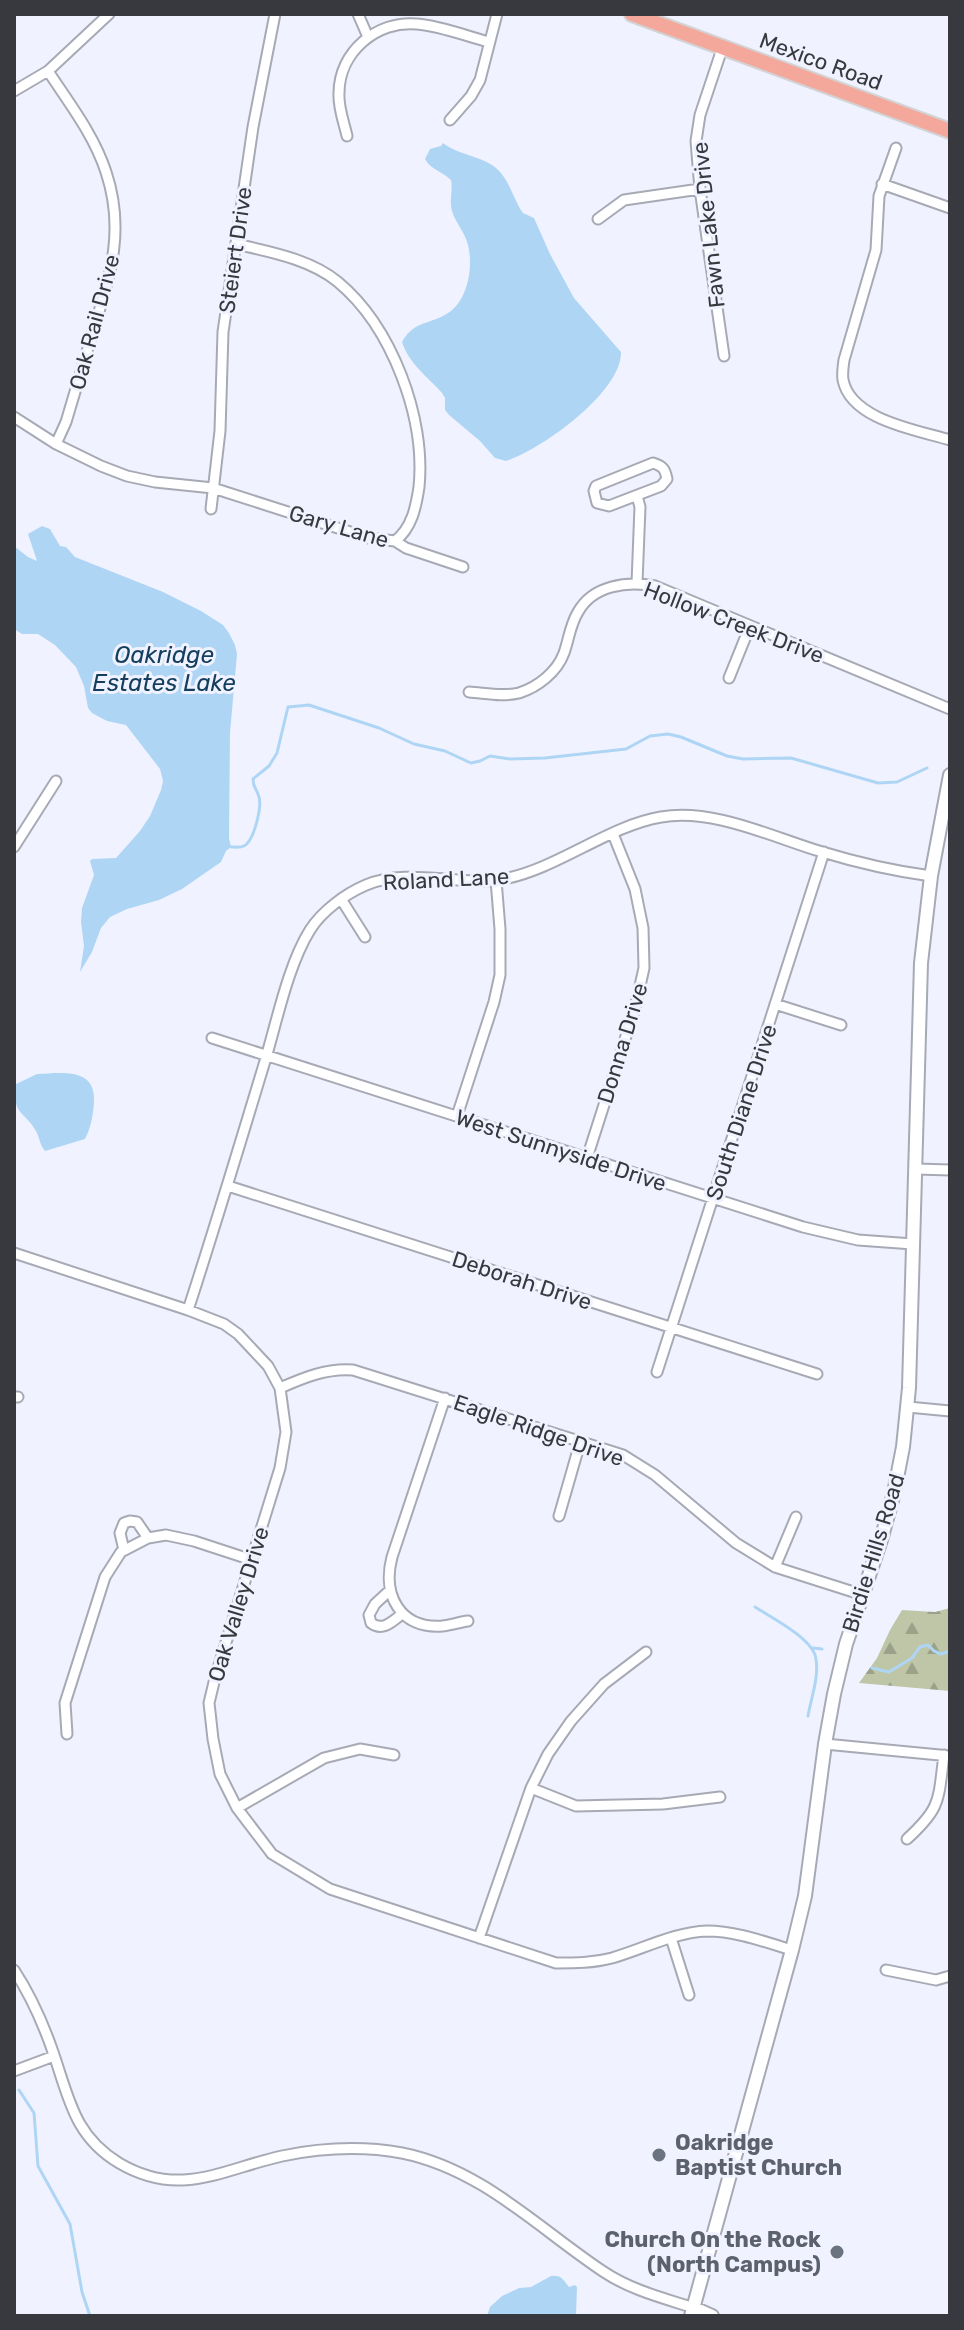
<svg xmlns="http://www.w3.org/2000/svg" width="964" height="2330" font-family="Rubik,sans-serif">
  <defs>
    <pattern id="forest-firs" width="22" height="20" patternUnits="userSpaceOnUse" patternTransform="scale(2)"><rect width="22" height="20" fill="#bec6a7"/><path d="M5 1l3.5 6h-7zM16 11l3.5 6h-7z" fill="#9ba289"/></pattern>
  </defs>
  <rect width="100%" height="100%" fill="#f0f3ff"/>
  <path fill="url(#forest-firs)" d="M950,1608V1691L859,1683L877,1658L890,1630L902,1610L935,1612Z"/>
  <path fill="#afd5f5" d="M443,143C458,155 482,156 496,168C510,180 513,199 523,213L534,218L550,254L574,298L621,352C622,392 541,450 506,461L495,458L480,441L449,415L445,410V398L442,393C428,377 409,364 402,342C414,320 430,325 448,313C469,300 475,261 466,239C462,229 455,221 452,211C449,201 453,190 451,180C443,172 430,169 425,159L430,149L441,146Z
    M42,526L50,529L60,546L66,547L75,557L163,592L201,611L223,625L229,633L235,645L237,654L230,733L229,838L231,847L226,851L221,862L182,889L159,900L127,909L110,917L101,928L92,952L80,972L84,946L81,922L82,908L94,875L90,861L92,859L116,858L140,831L150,816L161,790L163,781L160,769L126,725L107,721L92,713L88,708L84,686L76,667L55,645L38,634H22L14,629V546L28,557L37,561L28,534Z
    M37,1074C62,1073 96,1067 94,1102C93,1116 91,1127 85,1139L45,1151C40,1145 40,1140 37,1133C25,1110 14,1118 14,1085Z
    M551,2276C562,2275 563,2280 569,2287L575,2285L577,2287L576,2316H487L490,2307L502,2296L519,2288L531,2287Z"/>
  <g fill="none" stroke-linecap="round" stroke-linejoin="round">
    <path stroke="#afd5f5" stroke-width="3" d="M231,847C235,847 240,848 244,846C254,841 262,807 259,797C257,789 253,788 253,779L269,766L277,753L287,711L288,707L309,705L379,728L414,744L445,751L471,763L480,761L490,756L510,759L545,758L626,749L650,736L668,734L681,737L727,756L743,759L791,758L878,783L897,782L927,768
      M755,1607C772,1618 814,1639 816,1659C819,1678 811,1698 808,1716
      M813,1648L822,1649
      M872,1668L889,1672L912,1658L920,1647L928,1645L934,1651L941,1654L950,1651
      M19,2090L34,2113L38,2166L70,2224L82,2292L90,2316"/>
    <defs>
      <path id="minor" d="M358,14L368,37
        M722,49L700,115L696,141L700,189L724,356
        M48,71C69,103 94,135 106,172C125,229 111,273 94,328C85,359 75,391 66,422L56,444
        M14,91L48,71L109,14
        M450,120L471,96L480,80L497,14
        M347,136C344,122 338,108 339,93C339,52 377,20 417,24C441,26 466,36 489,42
        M896,148L879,196L876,250L844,360C843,367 842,374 843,380C851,420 917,430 950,440
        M882,184L950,208
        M598,219L624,200L700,189
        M236,244C270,252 310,259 338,282C392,327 426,418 419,487C416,507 412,528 395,541
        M14,417L56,444L101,466L127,476L155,482L213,488L369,538L395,541L406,548L463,567
        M653,463C663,466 665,469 667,479L661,486L609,506L597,503L594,491L596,486Z
        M637,496L640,507L637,583
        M211,509L220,431L223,332L253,127L275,14
        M729,678L750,626
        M469,692C485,693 503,697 519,693C538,687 557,672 564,653C569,639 570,625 578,612C593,585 627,581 655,586L950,709
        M14,847L56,781
        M341,899L365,937
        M775,1004L841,1025
        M212,1038L803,1227L858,1240L913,1244
        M457,1116L494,1002L500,975V929L496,880
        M587,1158L635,1008L644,968L643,928L635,889L613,834
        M916,1169L950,1170
        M228,1186L817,1374
        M14,1253L188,1310L224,1324L238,1334L268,1366L280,1388L286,1432L280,1468L215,1678L209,1703L213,1739L220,1774L237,1808L272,1854L330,1889L556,1963C575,1963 593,1963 612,1958C643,1949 675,1932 707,1931C736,1931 765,1942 792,1950
        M188,1310C215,1227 240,1144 265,1061C277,1021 288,965 310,930C322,911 345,894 366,885C409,867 459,887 504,879C559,868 608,826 661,817C712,808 770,836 819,851C855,862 893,871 931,876
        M657,1372L824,852
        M280,1388C303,1378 326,1368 353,1370L623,1455L655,1475L736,1543L775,1567L863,1595
        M14,1397H18
        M445,1398L392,1557C382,1595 400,1629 442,1626C451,1625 460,1622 468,1621
        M908,1407L950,1411
        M559,1516L580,1443
        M124,1550L120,1533L124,1523L130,1521L137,1522L148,1538
        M775,1567L796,1517
        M389,1591L375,1604L369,1615L371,1623C383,1632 393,1621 402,1614
        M67,1734L65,1703L105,1577L121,1552L148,1538L166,1535L194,1541L252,1560
        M825,1744L950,1756
        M531,1788L576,1806L663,1804L720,1797
        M237,1808L324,1758L360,1749L394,1755
        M907,1839C942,1807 938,1800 944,1755
        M479,1938L531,1788L548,1754L571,1721L604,1684L646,1652
        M671,1938L689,1995
        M14,1970C31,1996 43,2023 53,2052C69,2098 74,2136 119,2163C180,2199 223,2169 282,2156C321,2148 363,2146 402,2153C482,2169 539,2229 604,2272C631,2290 663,2298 694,2308
        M886,1970L936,1980L950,1976
        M14,2071L54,2056"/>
      <path id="secondary" d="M694,2308L712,2316
        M691,2316L792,1950L805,1896L825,1744L834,1694L846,1644L881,1540L894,1493L903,1447L909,1388L921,963L931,876L950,775"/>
      <path id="primary" d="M632,14L950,131"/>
    </defs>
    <use href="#minor" stroke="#a7aab4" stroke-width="13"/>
    <use href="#secondary" stroke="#a7aab4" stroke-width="16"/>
    <use href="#primary" stroke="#d3d3d5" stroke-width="18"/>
    <use href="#minor" stroke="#fff" stroke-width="9"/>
    <use href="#secondary" stroke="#fff" stroke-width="12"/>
    <use href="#primary" stroke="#f4a79b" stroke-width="14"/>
  </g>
  <g fill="#6b7280" stroke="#f0f3ff" stroke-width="3">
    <circle cx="659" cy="2155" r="8"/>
    <circle cx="837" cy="2252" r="8"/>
  </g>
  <g text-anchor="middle" stroke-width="6" stroke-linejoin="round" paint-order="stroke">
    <g font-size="22" fill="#38393e" stroke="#f0f3ff">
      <text transform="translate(821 61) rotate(20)" y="8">Mexico Road</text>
      <text transform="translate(708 225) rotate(-96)" y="8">Fawn Lake Drive</text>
      <text transform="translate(235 250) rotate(-82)" y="8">Steiert Drive</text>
      <text transform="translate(94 322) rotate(-75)" y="8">Oak Rail Drive</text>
      <text transform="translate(339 526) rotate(16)" y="8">Gary Lane</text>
      <text transform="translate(734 622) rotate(21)" y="8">Hollow Creek Drive</text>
      <text transform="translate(446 879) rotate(-3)" y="8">Roland Lane</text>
      <text transform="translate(622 1043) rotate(-73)" y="8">Donna Drive</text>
      <text transform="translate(741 1112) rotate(-72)" y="8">South Diane Drive</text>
      <text transform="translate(561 1150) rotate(18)" y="8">West Sunnyside Drive</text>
      <text transform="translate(522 1280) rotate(18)" y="8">Deborah Drive</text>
      <text transform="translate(539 1430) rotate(19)" y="8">Eagle Ridge Drive</text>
      <text transform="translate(873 1553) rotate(-73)" y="8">Birdie Hills Road</text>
      <text transform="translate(238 1604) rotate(-73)" y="8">Oak Valley Drive</text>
    </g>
    <g font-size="22" font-weight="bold" fill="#5b616d" stroke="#f0f3ff" text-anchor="start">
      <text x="675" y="2150">Oakridge<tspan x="675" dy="25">Baptist Church</tspan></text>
      <text x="821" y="2247" text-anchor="end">Church On the Rock<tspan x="821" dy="25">(North Campus)</tspan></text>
    </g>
    <g font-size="24" font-style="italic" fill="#133e5d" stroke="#f0f3ff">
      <text x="164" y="663">Oakridge<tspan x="164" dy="28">Estates Lake</tspan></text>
    </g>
  </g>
  <rect width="964" height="2330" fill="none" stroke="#38393e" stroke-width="32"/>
</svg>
